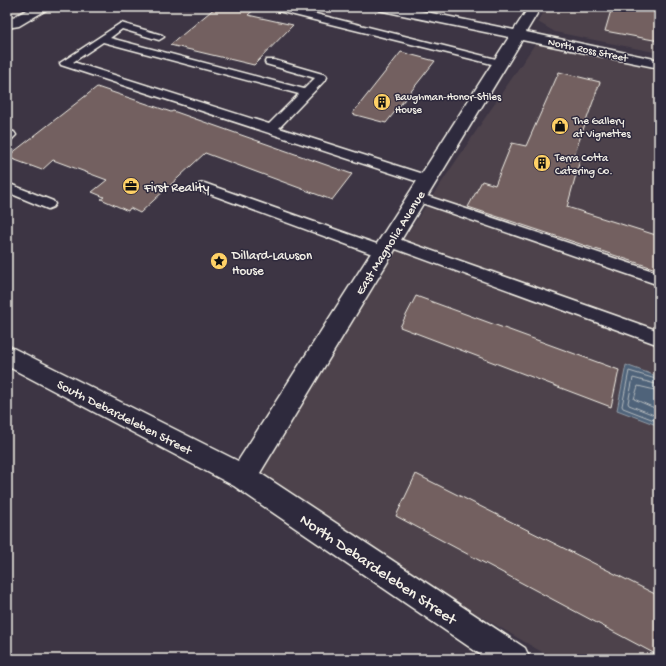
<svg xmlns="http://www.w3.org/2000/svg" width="666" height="666" font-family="'Gochi Hand',sans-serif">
  <rect width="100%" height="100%" fill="#3d3544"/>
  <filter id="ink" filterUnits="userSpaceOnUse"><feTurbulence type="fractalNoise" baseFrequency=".025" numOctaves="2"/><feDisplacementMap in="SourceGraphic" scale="8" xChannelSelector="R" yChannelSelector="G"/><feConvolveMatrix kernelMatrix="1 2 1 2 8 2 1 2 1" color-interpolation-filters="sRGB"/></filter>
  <g filter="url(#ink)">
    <path fill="#4d424c" d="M547,7H659V53L555,32L538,22Z
      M539,38L659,65V659H554L243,477Z"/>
    <path fill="#4f637a" stroke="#919ca6" d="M626,365L659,377V426L617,410Z"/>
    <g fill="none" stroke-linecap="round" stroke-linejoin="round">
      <path stroke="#b2b8bc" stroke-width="1" d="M659,380L629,371L622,406L623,408L659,422
        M659,385L633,378L628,403L629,405L659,417
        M659,391L638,386L634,399L659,410"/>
    </g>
    <path fill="#736160" stroke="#f4f1e8" d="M216,7H257L248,15L293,25L254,65L170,45Z
      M612,7H659V41L605,31Z
      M401,52L435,61L386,123L352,114Z
      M559,72L600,82L573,158L580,160L567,207L659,236V270L468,207L482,181L495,185L512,143L526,146Z
      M97,87L171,112L173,111L352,174L332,200L205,153L140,213L130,208L128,211L101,199L104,197L92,192L107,180L53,160L42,170L7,157Z
      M416,296L619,370L611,407L400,327Z
      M416,474L659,596V656L396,516Z"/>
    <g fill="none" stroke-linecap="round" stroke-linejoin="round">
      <defs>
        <path id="service" d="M278,7H288L504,61L505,63L500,66L278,11L276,9Z
          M121,23L162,35L164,37L159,40L122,29L110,38L304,89L315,78L266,64L265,62L266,60H274L326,75L327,77L326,79L279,128L432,177L433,180L432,183L427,184L422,183L61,65L60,63ZM103,42L299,94L269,124L73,62Z
          M10,131L14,132L16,135L11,140L7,141V132Z
          M7,183L53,201L55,204L53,207L48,209L7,192Z
          M204,183L388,248L390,252L388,256L383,257L378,256L199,190L198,187L199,184Z
          M418,193L659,273V285L413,200L411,197L413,194Z
          M390,236L659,331V345L385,245L383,241L385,237Z"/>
        <path id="minor" d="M33,7H48L46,10L19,26L7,28V20Z
          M377,7H402L514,30L529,7H541L526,32L659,60V68L522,40L260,473L525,648L530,659H487L234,486L7,366V345L238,461L509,37L383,11L379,10Z"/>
      </defs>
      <use href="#service" stroke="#f4f1e8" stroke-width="3"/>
      <use href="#minor" stroke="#f4f1e8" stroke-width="3"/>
      <use href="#service" fill="#2f2a3d" fill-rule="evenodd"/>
      <use href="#minor" fill="#2f2a3d" fill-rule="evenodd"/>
    </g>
  </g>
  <defs>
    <symbol id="building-disc" viewBox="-11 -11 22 22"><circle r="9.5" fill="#ffd166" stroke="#2f2a3d"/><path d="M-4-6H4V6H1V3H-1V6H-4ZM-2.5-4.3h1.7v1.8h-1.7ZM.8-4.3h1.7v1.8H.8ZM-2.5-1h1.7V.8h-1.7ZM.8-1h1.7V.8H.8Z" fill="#111"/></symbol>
    <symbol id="shop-disc" viewBox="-11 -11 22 22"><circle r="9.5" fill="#ffd166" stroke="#2f2a3d"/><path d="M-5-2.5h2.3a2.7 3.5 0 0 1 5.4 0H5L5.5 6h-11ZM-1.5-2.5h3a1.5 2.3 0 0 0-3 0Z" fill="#111"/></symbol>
    <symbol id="office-disc" viewBox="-11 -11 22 22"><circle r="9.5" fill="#ffd166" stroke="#2f2a3d"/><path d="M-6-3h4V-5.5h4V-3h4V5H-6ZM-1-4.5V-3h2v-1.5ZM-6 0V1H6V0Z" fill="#111"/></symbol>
    <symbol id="sight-disc" viewBox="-11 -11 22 22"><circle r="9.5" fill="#ffd166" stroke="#2f2a3d"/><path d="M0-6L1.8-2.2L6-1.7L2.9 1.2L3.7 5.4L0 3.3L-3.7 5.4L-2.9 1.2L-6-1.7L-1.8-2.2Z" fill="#111"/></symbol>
  </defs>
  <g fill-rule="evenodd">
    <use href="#building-disc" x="372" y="92" width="20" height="20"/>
    <use href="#shop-disc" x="550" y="116" width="20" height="20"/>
    <use href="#building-disc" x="532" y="153" width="20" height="20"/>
    <use href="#office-disc" x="121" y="176" width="20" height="20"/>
    <use href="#sight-disc" x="209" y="251" width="20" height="20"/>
  </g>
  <g text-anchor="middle" stroke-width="3" stroke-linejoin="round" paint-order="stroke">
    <g font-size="11" fill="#f4f1e8" stroke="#2f2a3d">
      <text transform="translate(588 49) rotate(12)" y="4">North Ross Street</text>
    </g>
    <g font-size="11" fill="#f4f1e8" stroke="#2f2a3d" text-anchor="start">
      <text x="395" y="100">Baughman-Honor-Stiles<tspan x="395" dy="13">House</tspan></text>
      <text x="573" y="124">The Gallery<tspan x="573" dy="13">at Vignettes</tspan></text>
      <text x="555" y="161">Terra Cotta<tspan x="555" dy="13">Catering Co.</tspan></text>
    </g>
    <g font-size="13" fill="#f4f1e8" stroke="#2f2a3d" text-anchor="start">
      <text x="144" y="191">First Reality</text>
      <text x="232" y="259">Dillard-Lawson<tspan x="232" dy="15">House</tspan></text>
    </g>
    <g font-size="13" fill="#f4f1e8" stroke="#2f2a3d">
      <text transform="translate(389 242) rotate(-58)" y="5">East Magnolia Avenue</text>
      <text transform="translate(125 416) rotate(27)" y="5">South Debardeleben Street</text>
    </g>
    <g font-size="16" fill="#f4f1e8" stroke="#2f2a3d">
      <text transform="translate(379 568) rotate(34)" y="6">North Debardeleben Street</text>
    </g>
  </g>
  <rect width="666" height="666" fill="none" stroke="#2f2a3d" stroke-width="24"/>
  <rect x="12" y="12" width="642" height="642" fill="none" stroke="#f4f1e8" stroke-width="1.5" filter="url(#ink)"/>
</svg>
